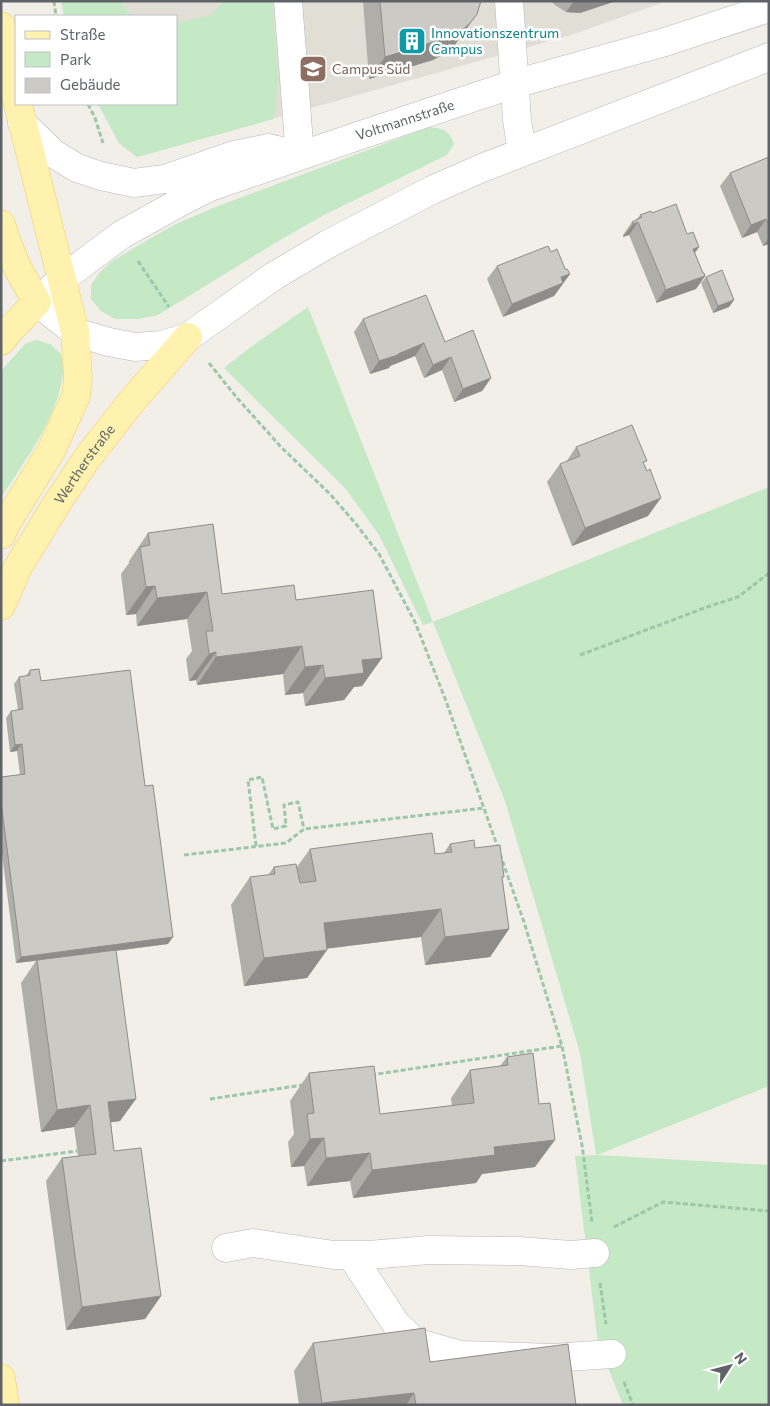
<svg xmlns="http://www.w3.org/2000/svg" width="770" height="1406" font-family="Commissioner,sans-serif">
  <rect width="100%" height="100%" fill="#f1efe8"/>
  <path fill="#e1ded6" d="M61,1H667L571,35L137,157L119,143L98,104H176V16H64Z"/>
  <path fill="#c5e8c5" d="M61,1H122L124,8L132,16H64Z
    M224,1H272L278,78L274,119L137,157L119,143L98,104H176V23L211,15Z
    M429,127C444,129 449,130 454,144L447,155L324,215L280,240L158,315L138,319H115L101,311L91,299V285L100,272L111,262L144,242L176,224L213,208Z
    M308,307L433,622L769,487V1086L597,1155L769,1165V1405H623L598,1343L575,1156L596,1155L580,1053L505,801L433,622L423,625L379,535L345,488L224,368L248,349Z
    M36,340L50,344L61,354C62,360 64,367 63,373C57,420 26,458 1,498V371L25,344Z"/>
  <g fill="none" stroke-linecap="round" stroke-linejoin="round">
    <defs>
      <path id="minor" d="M288,1L300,156
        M509,1L517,120L522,152
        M769,8L665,42L514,84L358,136L210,187L182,201L121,235L62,279L37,302L75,332L109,342L135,347L162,345L188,337L274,276L328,244L432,190L482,168L769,57
        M22,123L54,154L77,168L101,176L134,183L165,179L234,155L269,148L293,154
        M226,1248L253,1243L334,1255H369L429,1250L519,1251L571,1255L595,1253
        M351,1255L396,1324L415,1342L460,1355L553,1358L612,1354"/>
      <g id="major">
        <path d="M1,26L16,97"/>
        <path d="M1,224L7,243L18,269L37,302L10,330L1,341"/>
        <path d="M1,535L6,524L51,451L76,396L78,378L75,332L18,104"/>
        <path id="s1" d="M1,606L18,567L56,505L88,457L132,401L188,337"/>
        <path d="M1,1378L5,1405"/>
      </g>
    </defs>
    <use href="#minor" stroke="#b5b8bc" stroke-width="29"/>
    <use href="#major" stroke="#f2c960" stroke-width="29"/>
    <path stroke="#9cc7a9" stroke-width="3" stroke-dasharray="5 2.5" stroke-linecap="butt" d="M54,1L56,16
      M88,104L95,118L103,143
      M138,261L169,307
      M209,363L238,399L281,447L330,494L356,524L379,554L415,622L446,701L498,848
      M580,655L707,607L738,597L769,573
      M256,846L248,780L262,777L273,829L286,826L284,805L298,802L304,829
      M500,854L524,922L562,1046L582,1145L592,1222
      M184,855L286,843L304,829L484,808
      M371,1075L562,1046
      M210,1099L303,1085
      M1,1161L77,1151
      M614,1227L663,1202L769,1211
      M600,1283L606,1324
      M624,1382L633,1405"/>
    <use href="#minor" stroke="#fff" stroke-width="28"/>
    <use href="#major" stroke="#fff2af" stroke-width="28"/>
  </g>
  <path fill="#afaea9" d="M363,1H481L477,14L454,46L444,54L433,60L369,79Z
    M551,1H616L580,13L566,12L555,5Z
    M769,157V244L763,246L757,232L742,238L720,186L730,173Z
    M652,213L687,234L699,247L695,253L703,273L705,276L696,289L656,303V301L629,235L623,237V235L632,222L637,219L640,215Z
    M551,252L565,269L570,274L554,296L503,317L487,279L497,266Z
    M706,277L734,300L729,307L713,313L701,283Z
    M363,319L445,342L491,378L482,391L454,402L442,370L424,378L415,356L390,366L389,368L370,374L354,332Z
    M576,447L644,464L647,471L648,516L572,546L547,482L560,464L566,462Z
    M148,533L222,594L296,600L382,658L362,686L354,687L344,700L305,706L303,693L285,695L283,674L197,685L196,680L189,681L186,659L192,651L187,619L137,626L136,614L126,615L121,574L129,563V561Z
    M30,670L145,786L168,944L116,951L120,1121L111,1122L114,1151L161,1296L145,1319L66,1330L46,1181L62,1158L78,1156L74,1127L41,1132L21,983L36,961L16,963L1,847V777L20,775L17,751L10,752L6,718L11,711L18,710L14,684L19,677L26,676Z
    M450,844L475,848L502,879L509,929L490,957L425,965L421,937L326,949L327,950L307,978L244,986L231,905L250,877L268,875L274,867H297L310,849L435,854L444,853Z
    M507,1057L535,1167L482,1174L476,1183L353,1198L350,1181L307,1186L304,1166L291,1167L288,1142L294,1134L290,1101L309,1073L380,1114L452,1106L451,1098L470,1070L500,1066Z
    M313,1343L430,1362L576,1405H299L294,1371Z"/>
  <path fill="#8f8d8a" d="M574,1H616L580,13L566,12Z
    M477,14L454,46L444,54L433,60L369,79L385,57Z
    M766,219L757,232L742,238L751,225Z
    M638,222L629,235L623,237L633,224Z
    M769,238V244L763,246Z
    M699,247L690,260L693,249Z
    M570,274L554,296L503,317L512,304L561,277Z
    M705,276L696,289L656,303L665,290Z
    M734,300L729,307L713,313L718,306Z
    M424,343L415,356L390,366L389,368L370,374L379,361Z
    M451,357L442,370L424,378L433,365Z
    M491,378L482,391L454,402L463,389Z
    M661,498L648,516L572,546L585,528Z
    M155,586L136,614L126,615L146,587Z
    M207,592L187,619L137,626L157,598Z
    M302,646L283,674L197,685L216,657Z
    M216,652L196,680L189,681L209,654Z
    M382,658L362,686L354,687L344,700L305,706L325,678L362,660Z
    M323,665L303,693L285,695L305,667Z
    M22,744L17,751L10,752L15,745Z
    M441,909L421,937L305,951L324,923Z
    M509,929L490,957L425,965L445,937Z
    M173,937L168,944L16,963L21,957Z
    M327,950L307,978L244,986L264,958Z
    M136,1099L120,1121L92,1125L108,1102Z
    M90,1105L74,1127L41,1132L57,1110Z
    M324,1138L304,1166L291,1167L310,1139Z
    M555,1140L535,1167L482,1174L476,1183L353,1198L372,1170L494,1147Z
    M370,1153L350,1181L307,1186L326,1158Z
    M161,1296L145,1319L66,1330L82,1307Z
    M414,1393L406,1405H321L322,1403Z"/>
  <path fill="#cccac5" stroke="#8f8d8a" d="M380,1H481L477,14L470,23L460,32L449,37L385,57Z
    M769,157V225L766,219L751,225L730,173Z
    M676,204L687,234L693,232L699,247L693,249L703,273H704L705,276L665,290V287L638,222L633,224L632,222L642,217L640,215L651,211L652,213Z
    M548,246L551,252L557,249L565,269H567L570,274L561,277L563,283L512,304L497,266Z
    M722,270L734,300L718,306L706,277Z
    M426,295L445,342L473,330L491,378L463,389L451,357L433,365L424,343L398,354V355L379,361L363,319Z
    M632,425L647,461L643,462L647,471L650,469L661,498L585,528L560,464L580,456L576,447Z
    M213,524L222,594L294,585L296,600L373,590L382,658L362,660L364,673L325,678L323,665L305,667L302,646L216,657V652L209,654L206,631H213L207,592L157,598L155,586L146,587L140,547L150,545L148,533Z
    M39,669L41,681L130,670L145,786L153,785L173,937L21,957L1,802V777L25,774L22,744L15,745L11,711L23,709L19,677L30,675V670Z
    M432,833L435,854L452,852L450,844L474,840L475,848L500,845L504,877H502L509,929L445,937L441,909L324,923L327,950L264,958L250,877L275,874L274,867L296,864L300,883L316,881L310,849Z
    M116,950L136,1099L108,1102L114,1151L141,1148L161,1296L82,1307L62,1158L96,1154L90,1105L57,1110L37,960Z
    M533,1053L539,1104L550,1103L555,1140L494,1147L495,1155L372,1170L370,1153L326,1158L324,1138L310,1139L307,1114L314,1113L309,1073L374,1066L380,1114L474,1103L470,1070L508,1065L507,1057Z
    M425,1328L430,1362L568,1344L576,1405H416L414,1393L322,1403L313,1343Z"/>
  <defs>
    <symbol id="building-square" viewBox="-11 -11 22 22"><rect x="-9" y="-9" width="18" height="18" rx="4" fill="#0f9aa8" stroke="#fff"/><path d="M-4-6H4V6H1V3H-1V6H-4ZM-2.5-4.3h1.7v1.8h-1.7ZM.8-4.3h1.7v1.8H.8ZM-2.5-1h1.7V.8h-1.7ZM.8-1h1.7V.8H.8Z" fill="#fff"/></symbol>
    <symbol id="university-square" viewBox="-11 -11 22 22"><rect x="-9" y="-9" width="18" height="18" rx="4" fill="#8d6e63" stroke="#fff"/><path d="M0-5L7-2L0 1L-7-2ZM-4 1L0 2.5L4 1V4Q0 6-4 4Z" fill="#fff"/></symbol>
  </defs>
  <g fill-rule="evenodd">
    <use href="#building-square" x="396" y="25" width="32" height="32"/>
    <use href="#university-square" x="297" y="53" width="32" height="32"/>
  </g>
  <g text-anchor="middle" stroke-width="5" stroke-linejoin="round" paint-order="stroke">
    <g font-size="14" fill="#0d838f" stroke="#fff" text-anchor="start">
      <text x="431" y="38">Innovationszentrum<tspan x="431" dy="16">Campus</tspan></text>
    </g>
    <g font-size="14" fill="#785e54" stroke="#fff" text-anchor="start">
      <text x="332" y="74">Campus Süd</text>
    </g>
    <g font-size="14" fill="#5f6368" stroke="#fff">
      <text transform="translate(405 120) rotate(-18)" y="5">Voltmannstraße</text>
      <text dy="5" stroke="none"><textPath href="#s1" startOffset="165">Wertherstraße</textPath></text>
    </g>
  </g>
  <rect width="770" height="1406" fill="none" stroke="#5f6368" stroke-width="5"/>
  <rect x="15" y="15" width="162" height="90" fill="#ffffff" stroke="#bfc1c3"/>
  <rect x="25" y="31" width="25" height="8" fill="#fff2af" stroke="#bfc1c3"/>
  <text x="60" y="40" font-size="15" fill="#5f6368">Straße</text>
  <rect x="25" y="52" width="25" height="15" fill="#c5e8c5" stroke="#bfc1c3"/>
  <text x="60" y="65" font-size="15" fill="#5f6368">Park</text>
  <rect x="25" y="78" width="25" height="15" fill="#cccac5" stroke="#bfc1c3"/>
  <text x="60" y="90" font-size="15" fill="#5f6368">Gebäude</text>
  <g transform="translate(730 1366) rotate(54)" stroke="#ffffff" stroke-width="4" paint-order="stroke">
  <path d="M0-4L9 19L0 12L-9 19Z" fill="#5f6368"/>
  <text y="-8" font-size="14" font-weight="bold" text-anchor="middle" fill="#5f6368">N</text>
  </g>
</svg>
